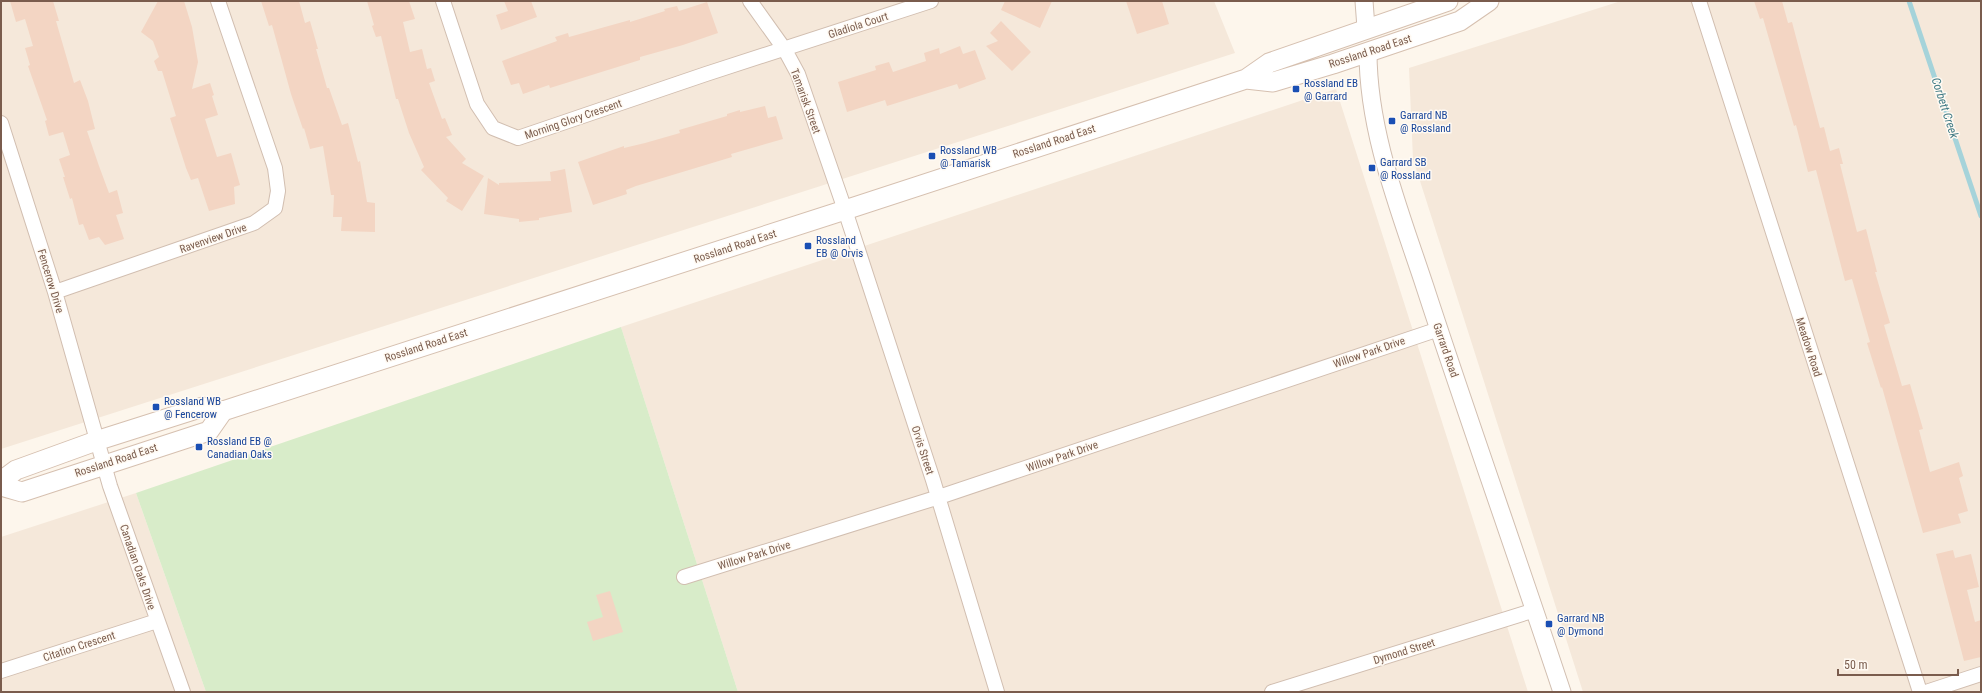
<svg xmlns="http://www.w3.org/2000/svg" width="1982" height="693" font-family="'Roboto Condensed',sans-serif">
  <rect width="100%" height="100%" fill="#fdf6ec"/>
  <path fill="#f5e8da" d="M1,1H1214L1235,53L1,449Z
    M1621,1H1981V692H1583L1413,159L1409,68Z
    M1336,89L1528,692H738L621,327Z
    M136,493L206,692H1V537Z"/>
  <path fill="#d8ecc9" d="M621,327L738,692H206L136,493Z"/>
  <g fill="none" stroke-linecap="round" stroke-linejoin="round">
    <path stroke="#a5d3da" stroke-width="5" d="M1909,1L1981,216"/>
  </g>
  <path fill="#f3d5c3" d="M10,1H53L59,21H56L74,83L80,80L88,101L95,129L87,131L99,166L109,193L117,190L123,213L116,215L124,239L105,245L99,237L89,240L83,224L79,225L72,198L70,199L63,177H65L59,159L70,155L63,132L49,136L45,121L47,120L28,66L30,65L25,48L33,46L25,19L16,22Z
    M158,1H184L192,27L198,62L192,89L210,83L214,95L212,96L218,115L205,119L217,157L231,153L240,185L234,187L235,204L209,211L198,178L191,180L186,168L170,118L176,116L162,71H158L154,61L159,57L153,41L141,32Z
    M261,1H299L305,23L310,21L318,49H316L327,88H329L342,125L348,123L358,162L360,161L367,202L375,203V232L341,231L342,217H333L334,195H331L323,146L310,149L304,128L303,129L291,94L272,25L269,26Z
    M367,1H409L415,19L403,22L410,52L422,49L427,69L431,68L435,81L429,83L442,119L445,118L452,135L446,137L466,159L462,163L484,176L462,211L446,201L448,198L421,170L424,167L409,133L398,99H396L381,36L376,37L372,26L374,25Z
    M504,1H531L537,17L501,30L496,15L508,11Z
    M1005,1H1052L1040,28L1001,10Z
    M1126,1H1162L1169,24L1137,34Z
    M1754,1H1782L1788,23L1792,22L1820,128L1824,127L1830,151L1839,148L1843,164H1840L1857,232L1866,229L1877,272H1875L1890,323L1884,325L1902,386L1910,384L1923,429L1919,430L1930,472L1959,462L1963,476L1959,478L1968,511L1958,514L1961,523L1923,533L1882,387L1881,388L1867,343L1870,342L1852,279L1845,281L1816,170L1808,172L1796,125L1794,126L1763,18L1760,19Z
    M707,2L718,33L683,45L640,57V60L550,88L549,85L523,94L519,83L511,85L502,61L557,41L555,37L568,33L569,37L630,20V22L665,11L664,9L677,6L679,11Z
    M1001,21L1031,52L1012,71L986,46L998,41L990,33Z
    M960,46L963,54L975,50L986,79L959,89L957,84L887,106L885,100L847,112L838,82L876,70L875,66L889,62L893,72L926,61L924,53L939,48L940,54Z
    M765,106L768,118L776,116L783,139L731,154L732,157L636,186L626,190L627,194L593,205L578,162L624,146V148L645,143L680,133L679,130L727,116V114L740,110V112Z
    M565,169L572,212L539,218V220L519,222V219L484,214L488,178L499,185V183L551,181L550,172Z
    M1953,550L1955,558L1971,554L1979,587L1967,590L1975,622L1981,620V657L1964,661L1936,554Z
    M610,591L623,632L593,641L587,622L603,617L596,595Z"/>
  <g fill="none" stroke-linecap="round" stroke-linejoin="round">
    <defs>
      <path id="minor" d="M443,1L477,104L493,128L518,138L706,74L931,1
        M750,1L785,50L798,74L845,210L933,480L997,692
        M1699,1L1920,692
        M1,123L55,292L110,486L183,692
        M55,292L254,223L275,208L278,191L275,168L218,1
        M684,577L939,497L1439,329
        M1,671L157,621
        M1272,692L1535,610
        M1926,692L1981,674"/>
      <path id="tertiary" d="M1364,1L1366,28
        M1368,52C1368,133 1400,211 1425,287C1469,422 1517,556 1562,692"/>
      <path id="secondary" d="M1246,79L1273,82L1333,64L1460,21L1489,1
        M1,481L16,470L96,441L203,407L223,411L845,210L1246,79L1269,63L1448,1
        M1,486L22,492L209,431L223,411"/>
    </defs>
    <use href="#minor" stroke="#d1beb0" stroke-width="16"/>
    <use href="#tertiary" stroke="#d1beb0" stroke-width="19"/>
    <use href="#secondary" stroke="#d6c0b0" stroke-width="21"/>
    <use href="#minor" stroke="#fff" stroke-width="14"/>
    <use href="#tertiary" stroke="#fff" stroke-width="17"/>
    <use href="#secondary" stroke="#fff" stroke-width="19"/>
  </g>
  <g fill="#1a4fb4" stroke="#fffaf3" stroke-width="1.5">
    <rect x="1292" y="85" width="8" height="8" rx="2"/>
    <rect x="1388" y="117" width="8" height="8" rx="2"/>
    <rect x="928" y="152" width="8" height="8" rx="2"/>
    <rect x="1368" y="164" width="8" height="8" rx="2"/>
    <rect x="804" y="242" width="8" height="8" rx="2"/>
    <rect x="152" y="403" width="8" height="8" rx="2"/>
    <rect x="195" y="443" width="8" height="8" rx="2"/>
    <rect x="1545" y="620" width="8" height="8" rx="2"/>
  </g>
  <g text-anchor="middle" stroke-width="3" stroke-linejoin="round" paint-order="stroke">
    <g font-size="11" fill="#7a5c4d" stroke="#fffaf3">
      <text transform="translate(858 25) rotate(-18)" y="4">Gladiola Court</text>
      <text transform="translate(1370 51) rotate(-18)" y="4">Rossland Road East</text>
      <text transform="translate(806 101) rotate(70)" y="4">Tamarisk Street</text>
      <text transform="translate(573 119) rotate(-19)" y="4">Morning Glory Crescent</text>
      <text transform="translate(1054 141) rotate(-18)" y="4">Rossland Road East</text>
      <text transform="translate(213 238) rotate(-19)" y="4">Ravenview Drive</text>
      <text transform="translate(735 246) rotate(-18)" y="4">Rossland Road East</text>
      <text transform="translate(51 281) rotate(73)" y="4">Fencerow Drive</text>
      <text transform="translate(426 345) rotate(-18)" y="4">Rossland Road East</text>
      <text transform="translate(1809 347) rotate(72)" y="4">Meadow Road</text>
      <text transform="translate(1446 350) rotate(71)" y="4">Garrard Road</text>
      <text transform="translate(1369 352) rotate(-19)" y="4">Willow Park Drive</text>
      <text transform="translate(923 450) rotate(72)" y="4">Orvis Street</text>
      <text transform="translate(1062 456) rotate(-19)" y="4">Willow Park Drive</text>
      <text transform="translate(116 460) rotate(-18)" y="4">Rossland Road East</text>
      <text transform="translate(754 555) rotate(-17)" y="4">Willow Park Drive</text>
      <text transform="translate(138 567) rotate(71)" y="4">Canadian Oaks Drive</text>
      <text transform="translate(79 646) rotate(-18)" y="4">Citation Crescent</text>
      <text transform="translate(1404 651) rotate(-17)" y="4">Dymond Street</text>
    </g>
    <g font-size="11" fill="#164399" stroke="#fffaf3" text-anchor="start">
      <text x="1304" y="87">Rossland EB<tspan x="1304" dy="13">@ Garrard</tspan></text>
      <text x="1400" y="119">Garrard NB<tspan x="1400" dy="13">@ Rossland</tspan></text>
      <text x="940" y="154">Rossland WB<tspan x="940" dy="13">@ Tamarisk</tspan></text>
      <text x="1380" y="166">Garrard SB<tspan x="1380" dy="13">@ Rossland</tspan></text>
      <text x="816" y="244">Rossland<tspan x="816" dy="13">EB @ Orvis</tspan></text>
      <text x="164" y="405">Rossland WB<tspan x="164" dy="13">@ Fencerow</tspan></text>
      <text x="207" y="445">Rossland EB @<tspan x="207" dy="13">Canadian Oaks</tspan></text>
      <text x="1557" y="622">Garrard NB<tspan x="1557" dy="13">@ Dymond</tspan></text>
    </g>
    <g font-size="12" font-style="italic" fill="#437c86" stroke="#fffaf3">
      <text transform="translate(1945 108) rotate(72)" y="4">Corbett Creek</text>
    </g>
  </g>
  <rect width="1982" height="693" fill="none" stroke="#7a5c4d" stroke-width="4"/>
  <path d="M1838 669v6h120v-6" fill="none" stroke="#7a5c4d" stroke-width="2"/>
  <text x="1844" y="669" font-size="12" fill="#7a5c4d" stroke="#fffaf3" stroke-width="3" paint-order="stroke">50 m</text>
</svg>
